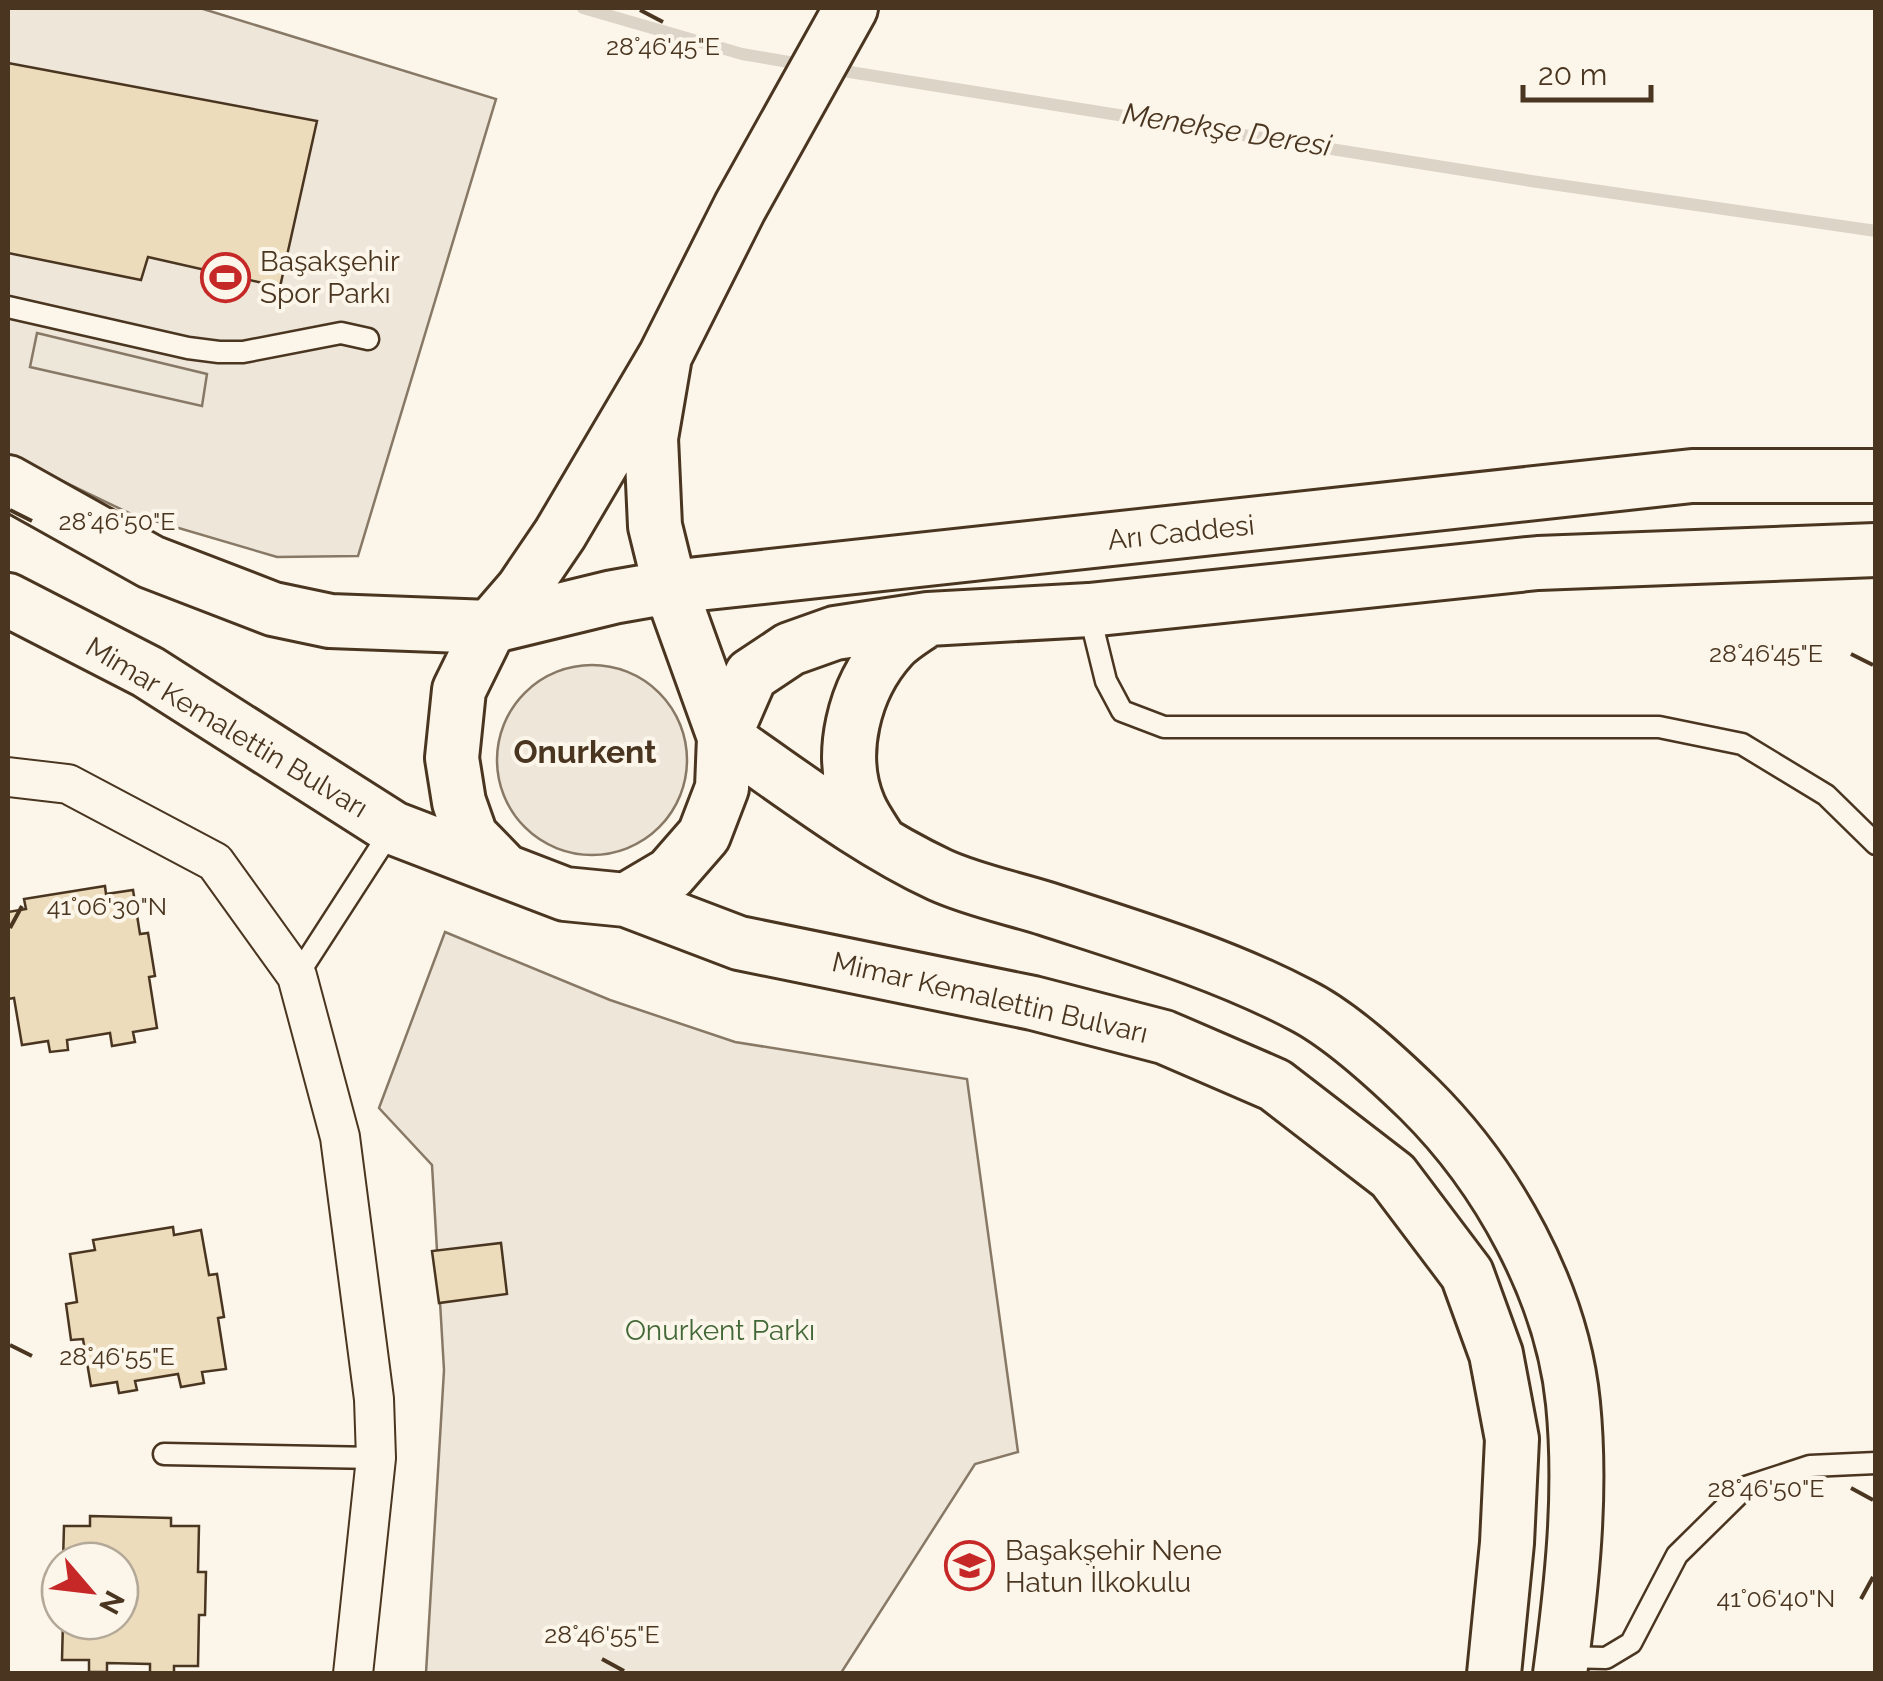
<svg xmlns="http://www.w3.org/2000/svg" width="1883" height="1681" font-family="Raleway,sans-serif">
  <rect width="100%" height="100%" fill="#fbf6e9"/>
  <path fill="#ede6d9" stroke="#887966" stroke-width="2.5" d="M8,8H200L496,99L358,556L277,557L131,514L8,455Z
    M497 760a95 95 0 1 1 190 0a95 95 0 1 1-190 0Z
    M445,932L610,1000L735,1042L967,1079L1018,1452L975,1464L841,1673H426L444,1370L432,1165L379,1108Z"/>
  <path fill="#ede7d9" stroke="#887966" stroke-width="2.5" d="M37,333L207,374L202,406L30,367Z"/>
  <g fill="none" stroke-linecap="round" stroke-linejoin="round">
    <path stroke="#dcd4c6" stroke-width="12" d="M583,8L742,54L806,65
      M831,69L1531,181L1876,231"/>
  </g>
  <path fill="#ecdcbc" stroke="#4a3520" stroke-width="2.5" d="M8,63L317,121L280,287L148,257L141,280L8,253Z
    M105,886L106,894L133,890L140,934L148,933L155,976L149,977L157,1028L133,1032L135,1042L112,1046L110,1033L67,1040L68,1050L50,1052L48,1041L22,1045L14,998L8,999V912L26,909L24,899Z
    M173,1227L174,1235L201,1230L209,1275L217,1274L224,1317L218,1318L226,1369L202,1372L204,1383L181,1387L178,1374L135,1381L137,1390L119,1393L117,1382L91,1386L83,1339L71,1340L66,1304L77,1302L70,1254L95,1250L93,1240Z
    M501,1243L507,1294L439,1303L432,1251Z
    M90,1516L171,1518V1526H199L198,1572H206L205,1615H199L198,1666H174V1674H150V1664L107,1663V1672H89V1660H62L63,1621H120V1561H63L64,1526H90Z
    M52,1574H60V1612L51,1611Z"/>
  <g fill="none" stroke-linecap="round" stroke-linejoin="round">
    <defs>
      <path id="lane" d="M8,307L188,348L219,352H243L341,333L368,339
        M1089,612L1106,681L1122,711L1164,727H1659L1742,744L1826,795L1876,844
        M297,976L392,829
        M164,1454L376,1458
        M1562,1657L1606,1658L1631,1643L1677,1555L1746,1487L1810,1466L1876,1463"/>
      <path id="street" d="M8,777L68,784L215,862L297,976L340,1137L374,1399L376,1458L353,1674"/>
      <path id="secondary" d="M8,482L151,562L273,609L330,621L490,627L613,597L670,587L1692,476H1876
        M8,600L148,672L393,828L565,894L626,900L670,874L704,835L722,788L724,737L670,587L655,526L651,438L665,356
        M724,737C793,784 863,839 940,875C973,890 1012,898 1047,909C1133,937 1221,963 1301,1005C1341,1025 1387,1068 1419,1099C1497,1176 1562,1292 1573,1403C1582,1493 1572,1584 1560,1674
        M724,737L751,675L790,649L835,633L928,619L1089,610L1538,563L1876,550
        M879,840C872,829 864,818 859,806C837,755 854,688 891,647C901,636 916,628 928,619
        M504,870L471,836L459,802L452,758L459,690L490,627L522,590L560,534L665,356L740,207L851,8
        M626,900L739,943L1033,1003L1164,1037L1275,1085L1393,1176L1467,1274L1496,1354L1512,1439L1507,1543L1494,1674"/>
    </defs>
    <use href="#lane" stroke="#4a3520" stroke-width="25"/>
    <use href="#street" stroke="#4a3520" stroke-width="42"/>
    <use href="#secondary" stroke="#4a3520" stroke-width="58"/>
    <use href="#lane" stroke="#fbf6e9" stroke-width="20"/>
    <use href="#street" stroke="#fbf6e9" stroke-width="38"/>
    <use href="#secondary" stroke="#fbf6e9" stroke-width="52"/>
  </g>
  <path fill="none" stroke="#4a3520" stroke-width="4" d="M640,10L663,22M10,510L32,521M1851,654L1873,665M10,928L22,906M10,1345L32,1356M1851,1488L1873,1500M1861,1599L1873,1577M602,1659L624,1671"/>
  <defs>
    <symbol id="stadium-ring" viewBox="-11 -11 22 22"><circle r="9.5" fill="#fbf6e9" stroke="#c62828" stroke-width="1.5"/><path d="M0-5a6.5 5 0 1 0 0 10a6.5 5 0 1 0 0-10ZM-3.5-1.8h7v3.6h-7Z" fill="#c62828"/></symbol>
    <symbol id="school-ring" viewBox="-11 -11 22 22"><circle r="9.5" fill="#fbf6e9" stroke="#c62828" stroke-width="1.5"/><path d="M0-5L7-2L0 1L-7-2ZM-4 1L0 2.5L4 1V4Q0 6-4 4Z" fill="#c62828"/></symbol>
  </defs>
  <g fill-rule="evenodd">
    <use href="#stadium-ring" x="198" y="250" width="55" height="55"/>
    <use href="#school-ring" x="942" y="1538" width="55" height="55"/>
  </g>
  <g text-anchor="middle" stroke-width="8" stroke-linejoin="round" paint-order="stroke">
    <g font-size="28" fill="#4a3520" stroke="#fbf6e9" text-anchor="start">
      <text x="260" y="271">Başakşehir<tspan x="260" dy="32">Spor Parkı</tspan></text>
      <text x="1005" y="1560">Başakşehir Nene<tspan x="1005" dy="32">Hatun İlkokulu</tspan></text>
    </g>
    <g font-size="28" fill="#4a3520" stroke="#fbf6e9">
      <text transform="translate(1181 532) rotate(-6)" y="10">Arı Caddesi</text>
      <text transform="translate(227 727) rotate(31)" y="10">Mimar Kemalettin Bulvarı</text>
      <text transform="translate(990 997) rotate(13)" y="10">Mimar Kemalettin Bulvarı</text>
    </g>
    <g font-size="28" fill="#436837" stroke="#fbf6e9">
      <text x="720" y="1340">Onurkent Parkı</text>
    </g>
    <g font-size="30" font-style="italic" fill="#4a3520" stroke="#fbf6e9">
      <text transform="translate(1227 130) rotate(9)" y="10">Menekşe Deresi</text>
    </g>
    <g font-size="32" font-weight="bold" fill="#4a3520" stroke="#fbf6e9">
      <text x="585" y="763">Onurkent</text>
    </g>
  </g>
  <g font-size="25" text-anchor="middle" fill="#4a3520" stroke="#fbf6e9" stroke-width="8" stroke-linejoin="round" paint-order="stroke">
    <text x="663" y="55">28°46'45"E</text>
    <text x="117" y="530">28°46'50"E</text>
    <text x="1766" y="662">28°46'45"E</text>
    <text x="107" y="915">41°06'30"N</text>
    <text x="117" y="1365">28°46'55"E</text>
    <text x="1766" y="1497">28°46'50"E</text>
    <text x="1776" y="1607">41°06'40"N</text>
    <text x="602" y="1643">28°46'55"E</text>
  </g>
  <rect width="1883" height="1681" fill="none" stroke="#4a3520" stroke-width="20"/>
  <g transform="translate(90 1591) rotate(118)"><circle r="48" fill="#fbf6e9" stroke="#b4a999" stroke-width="2.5"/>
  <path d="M0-8L18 38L0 25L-18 38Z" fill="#c62828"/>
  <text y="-15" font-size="28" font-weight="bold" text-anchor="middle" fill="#4a3520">N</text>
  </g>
  <path d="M1523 85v15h128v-15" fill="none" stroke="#4a3520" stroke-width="5"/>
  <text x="1538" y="85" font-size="30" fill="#4a3520" stroke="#fbf6e9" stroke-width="8" paint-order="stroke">20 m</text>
</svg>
